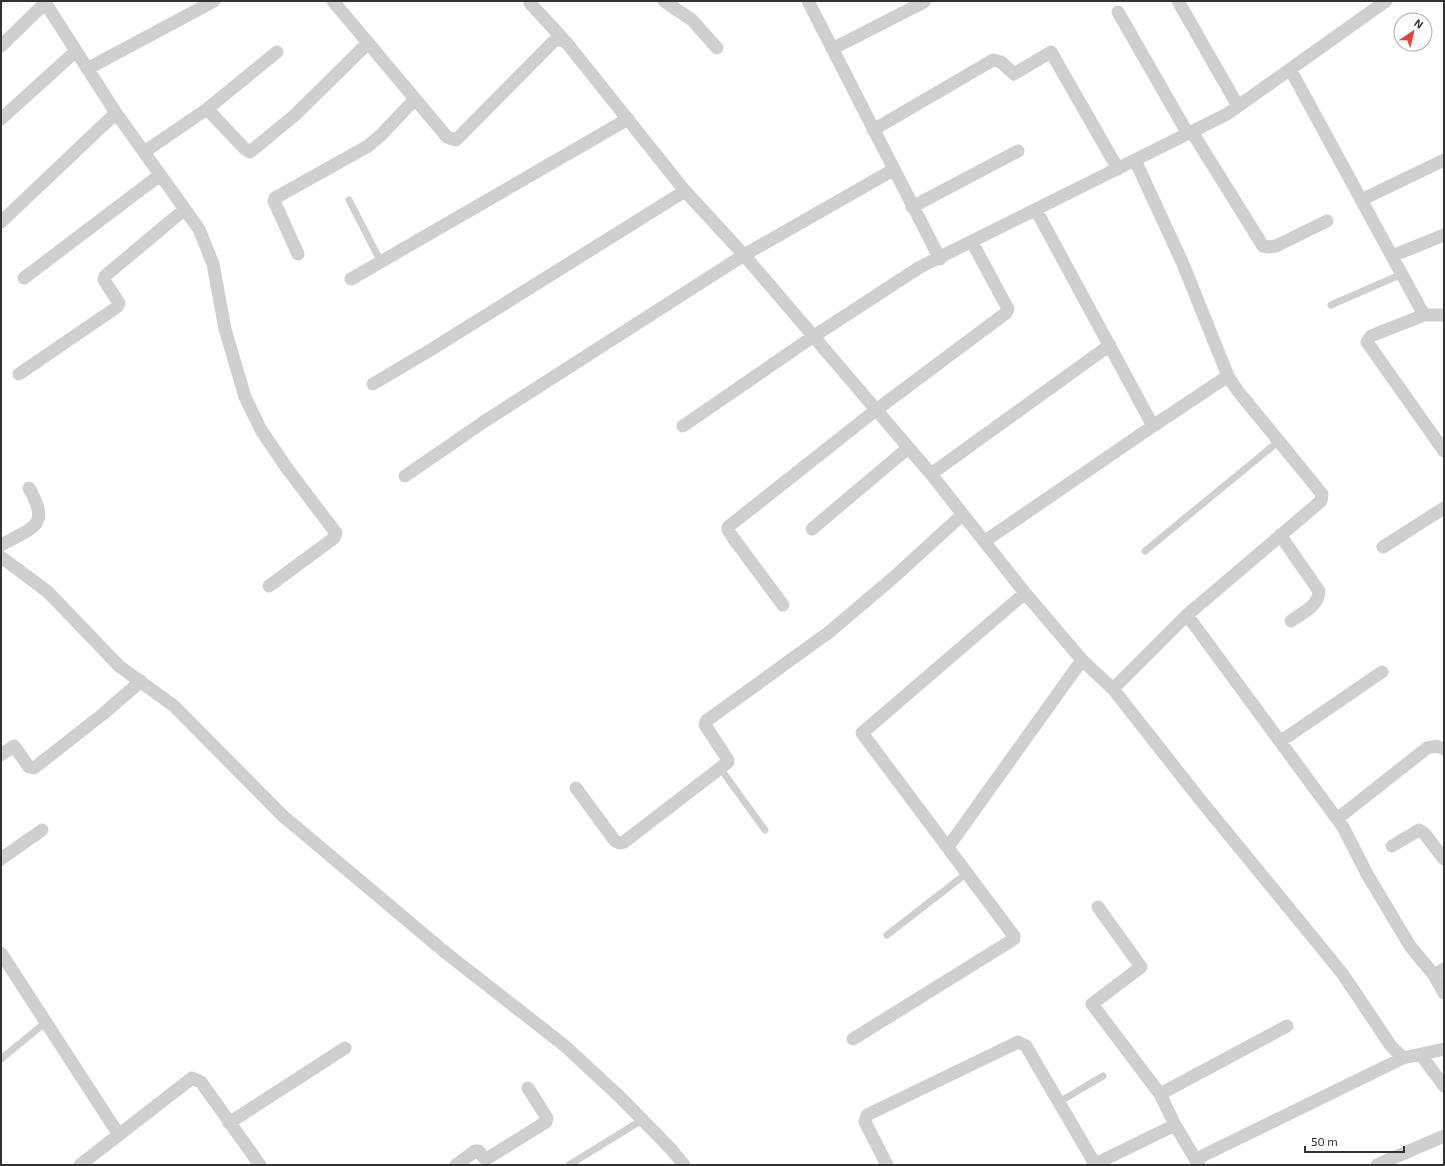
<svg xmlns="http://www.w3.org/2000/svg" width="1445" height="1166" font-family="'Exo 2',sans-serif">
  <rect width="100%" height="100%" fill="#fff"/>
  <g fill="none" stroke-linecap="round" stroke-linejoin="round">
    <path stroke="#cfcfcf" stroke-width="7" d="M349,200L381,262
      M1331,305L1402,274
      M1145,551L1279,441
      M720,768L765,830
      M887,935L967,873
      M1,1059L46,1022
      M1059,1102L1103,1076
      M569,1165L642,1120"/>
    <path stroke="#cfcfcf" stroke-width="13" d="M44,1L116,113L199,229L213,264L225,329L245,397L261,430L286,467L336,533L334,538L269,586
      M333,1L447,137L456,140L553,42L558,39L566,42L685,191L744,255L931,474L1025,593L862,733L1014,936V939L853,1039
      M664,1L692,20L717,48
      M808,1L940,259
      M1178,1L1238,106
      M530,3L564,40
      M1118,12L1188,134
      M1,46L45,3
      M832,49L924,2
      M87,69L214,1
      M1290,69L1424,315H1444
      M207,109L245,149L250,152L295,115L368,43
      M1,119L76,51
      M873,130L993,60L1001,62L1014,74L1051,52L1118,169
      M1192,132L1263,246L1269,247L1276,246L1327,221
      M144,152L207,109L277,52
      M1135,160L1183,264L1228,376L1237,390L1322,494L1321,501L1187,615L1113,689L1202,802L1342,973L1391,1046L1403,1058
      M1361,200L1444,160
      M912,207L1018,151
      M1,222L116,113
      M298,254L274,201L275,198L368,146L381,135L415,99
      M1392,256L1444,235
      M24,278L160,175
      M351,279L628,119
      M1424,315L1371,336L1367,342L1444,451
      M19,374L117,307L119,303L104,280L105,276L185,209
      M373,384L432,349L685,191
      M683,426L814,336L920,267L1227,114L1386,1
      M1153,426L1228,376
      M931,474L1110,345
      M405,476L485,421L744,255L893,170
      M812,529L908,448
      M1280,535L1319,591C1319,606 1302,613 1291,621
      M985,541L1153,426L1036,210
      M1,545C33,527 51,527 29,488
      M1383,547L1444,508
      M1,557L48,592L119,666L174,706L283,816L446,953L565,1046L620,1097L671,1149L684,1165
      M1025,593L1082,660L1113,689
      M783,605L731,535L728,530V527L876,410L1006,313L1008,309L972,242
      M1187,615L1343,827L1367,874L1410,946L1434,975L1444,969
      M1281,741L1382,672
      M1,755L14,746L29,767L34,768L103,714L141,681
      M576,788L615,841L620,843L624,842L728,762V760L705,725L706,721L828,633L893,578L962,515
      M1337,819L1427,748L1436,746L1444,749
      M1392,846L1419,830L1424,833L1444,859
      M948,847L1082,660
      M1,859L42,830
      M1098,907L1141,967L1092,1004L1160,1094L1175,1125L1199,1165
      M1,953L119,1135
      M1434,975L1444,993
      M1421,1055L1444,1086
      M1160,1094L1287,1026
      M229,1123L345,1048
      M1196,1159L1403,1058L1444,1049
      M80,1165L192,1078L201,1082L260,1165
      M456,1165L475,1151H479L484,1158H488L546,1122L547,1118L528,1088
      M887,1165L865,1122L867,1115L1018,1042L1026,1046L1095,1164
      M1093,1165L1175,1125
      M1377,1165L1444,1136"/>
  </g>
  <rect width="1445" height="1166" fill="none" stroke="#323232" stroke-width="4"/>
  <g transform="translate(1413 32) rotate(35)"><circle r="19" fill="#ffffff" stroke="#adadad"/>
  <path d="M0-3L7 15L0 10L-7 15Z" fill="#ed3f30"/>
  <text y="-6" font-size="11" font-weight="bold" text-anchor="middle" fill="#323232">N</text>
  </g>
  <path d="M1305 1146v6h99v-6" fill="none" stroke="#323232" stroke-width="2"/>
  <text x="1311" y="1146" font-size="12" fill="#323232" stroke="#ffffff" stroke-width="3" paint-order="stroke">50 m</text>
</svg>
